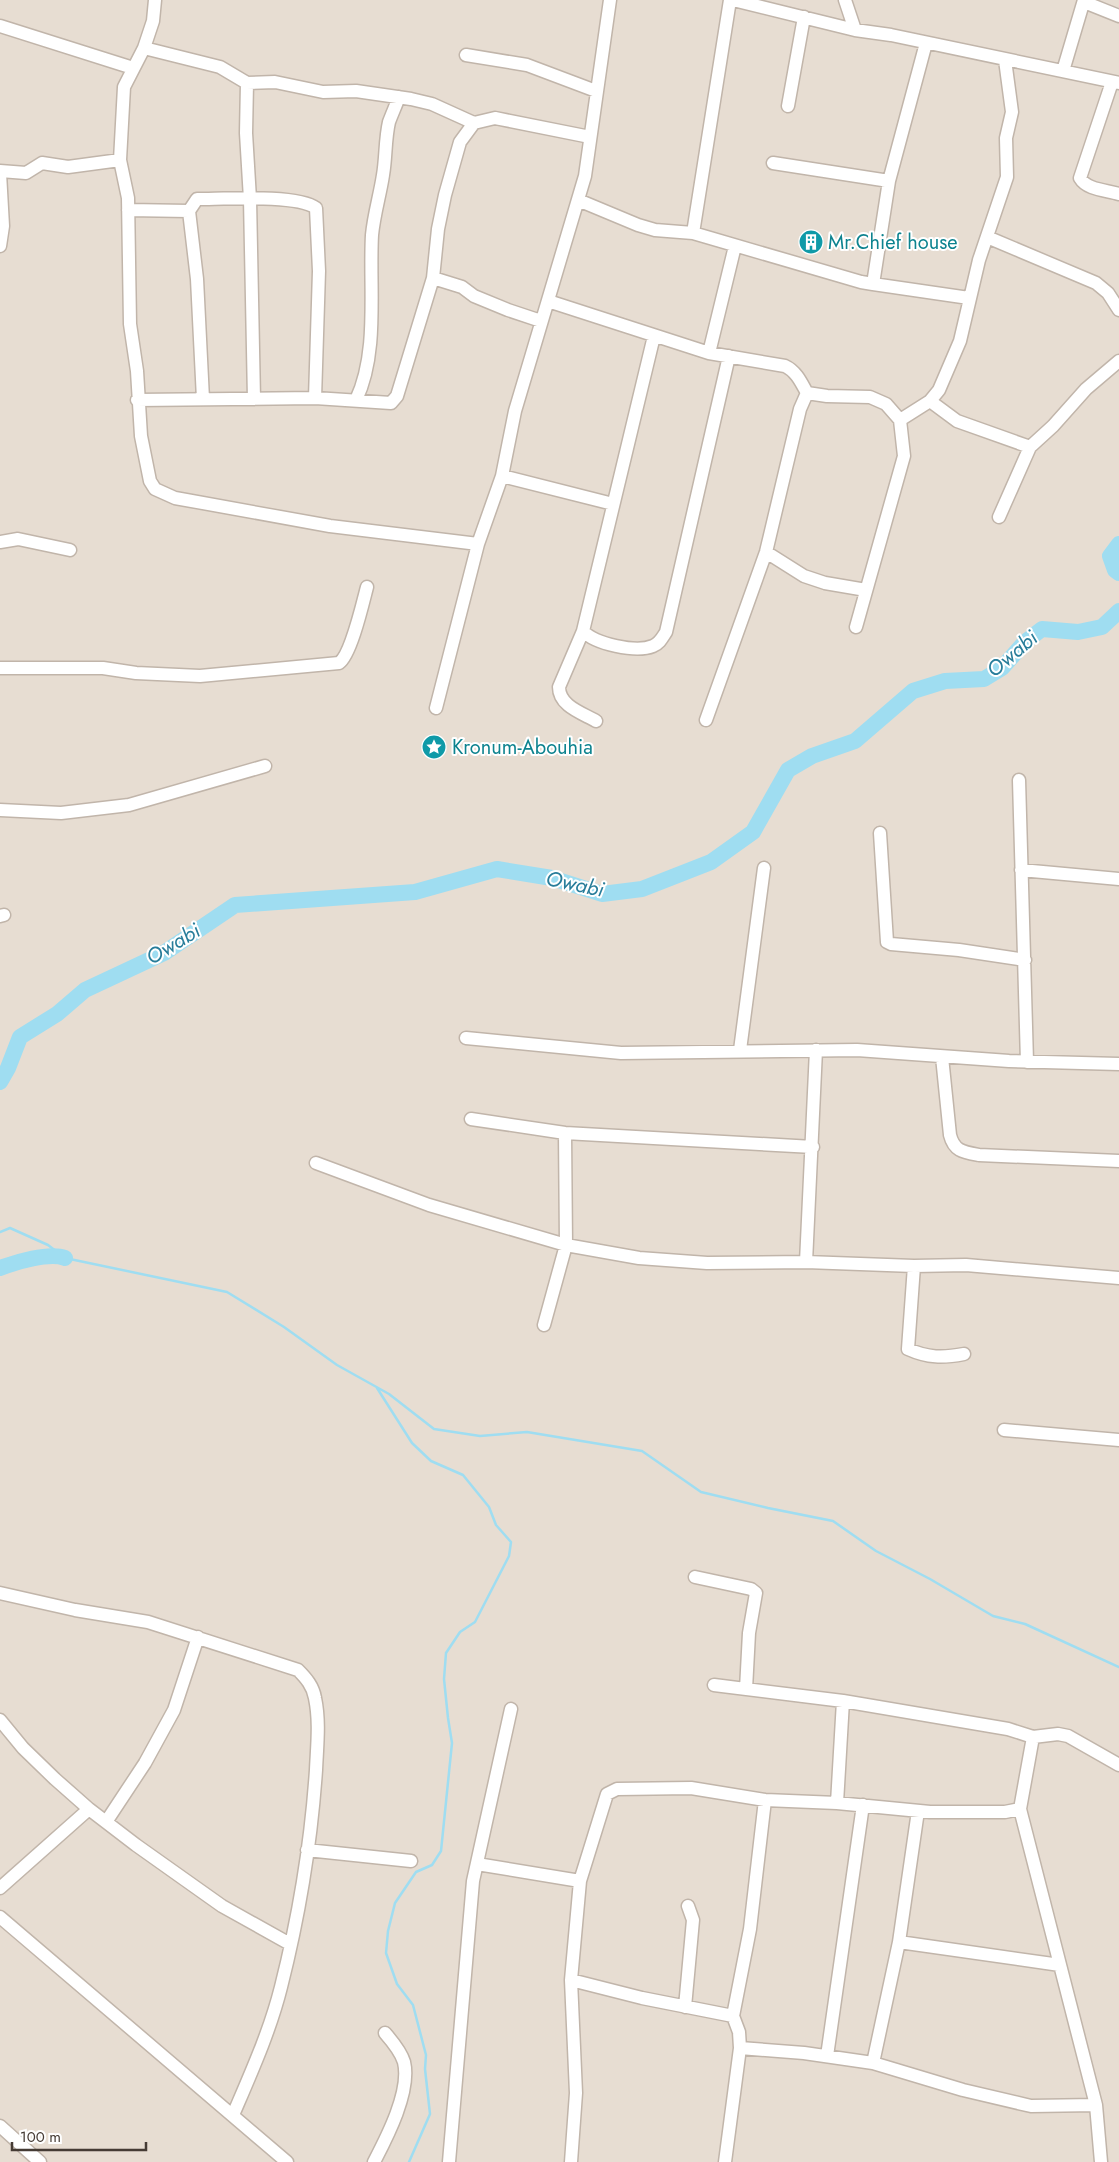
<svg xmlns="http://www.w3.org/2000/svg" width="1119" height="2162" font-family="Jost,sans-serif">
  <rect width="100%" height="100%" fill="#f2ece4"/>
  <path fill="#e7ddd2" d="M0,0H1119V2162H0Z"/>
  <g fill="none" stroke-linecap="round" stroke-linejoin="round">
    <path stroke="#9fddf1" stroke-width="2.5" d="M0,1232L10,1228L48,1245L65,1258L227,1292L284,1327L337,1365L389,1394L434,1429L480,1436L527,1432L642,1451L701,1492L768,1508L833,1521L876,1551L930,1579L993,1616L1025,1624L1119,1667
      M377,1388L412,1443L431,1461L463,1475L489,1507L496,1525L511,1542L509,1556L475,1622L460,1632L446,1653L444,1679L448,1718L452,1743L441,1851L432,1865L416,1872L395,1903L388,1931L386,1953L397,1984L413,2005L426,2055L425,2069L430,2114L409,2162"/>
    <path stroke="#9fddf1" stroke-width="16" d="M1119,544L1110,556L1115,570L1119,573
      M0,1082L8,1068L20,1037L57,1014L85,990L164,953L235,905L415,892L497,869L552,878L602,894L642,889L711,862L753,832L788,770L812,756L855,741L913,691L945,681L984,679L1002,668L1025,642L1042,629L1078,632L1102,627L1119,611
      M0,1268C16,1262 49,1252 65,1258"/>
    <defs>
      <path id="minor" d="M155,0L153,21L144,48L124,87L120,160L128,198L130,324L137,371L141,436L150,481L155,489L175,498L330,526L478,544
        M730,0L693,233L861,282L873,284L889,181L926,43
        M733,0L855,30L891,35L1119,83
        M845,0L855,30
        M1084,2L1119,16
        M0,26L133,68
        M144,48L220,67L247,83L275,82L323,92L356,91L411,99L432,104L474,123
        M466,55L527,65L596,91
        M1063,71L1084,0
        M1112,82L1080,178C1087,190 1106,190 1119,194
        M247,83L246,133L250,199L254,399
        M788,106L804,17
        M773,163L889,181
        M0,171L26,173L42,163L68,167L120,160
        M0,173L3,226L0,246
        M578,200L638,225L655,230L693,233
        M128,210L189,211L197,279L203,399
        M189,211L197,199C223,199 297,194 316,208L319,271L315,398
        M987,237L1096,283L1108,293L1119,310
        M873,284L969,298
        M548,301L709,353L785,366C796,371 801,382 807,393
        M541,321L508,310L474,296L462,287L433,278L438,229L445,195L460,142L474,123L495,118L590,137
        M709,353L735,246
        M807,393L827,396L870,397L886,404L900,420L904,456L856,627
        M137,400L315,398L391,403L397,396L433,278
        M356,400C379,352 369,287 372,235C374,214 380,195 383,175C386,158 385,139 389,122C392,114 396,105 399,97
        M930,401L957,421L1030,447
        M900,420L930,401L939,390L960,341L979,260L1007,177L1006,138L1012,112L1005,60
        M502,476L613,504
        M999,517L1030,447L1053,426L1086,389L1119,361
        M0,542L18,539L70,550
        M766,552L804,576L825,583L866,590
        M583,631C595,644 636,653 653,646C660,643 662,638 666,632L729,356
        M0,668H103L136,673L200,676L339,663C351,655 363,602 367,587
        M436,708L478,544L502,476L515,411L585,176L610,0
        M706,720L766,552L800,409L807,393
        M596,721C582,713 559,706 559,687L583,631L654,336
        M1019,780L1027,1062
        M0,810L61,813L129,805L265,766
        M880,833L887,942L891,944L959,950L1025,960
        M1021,870L1119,879
        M0,916L4,915
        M466,1038L621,1053L857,1050L1009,1061L1119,1064
        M740,1050L764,868
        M942,1057L950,1135C954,1151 963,1152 979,1155L1119,1161
        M471,1119L565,1133L813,1147
        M316,1163L429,1205L566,1245L639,1258L707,1263L806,1262L914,1266L966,1265L1119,1278
        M806,1262L816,1050
        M914,1266L908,1349C928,1358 943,1358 964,1354
        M544,1325L566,1245L565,1133
        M1004,1430L1119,1440
        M695,1577L751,1589L756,1593L749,1633L746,1689
        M0,1593L75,1610L148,1622L298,1670C306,1678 313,1686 315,1698C320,1722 317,1746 316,1770C311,1843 299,1916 281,1987C270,2031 251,2073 233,2115
        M714,1685L843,1701L1008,1729L1033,1737L1058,1734L1068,1736L1119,1765
        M0,1720L23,1748L55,1779L89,1809L136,1845L222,1906L290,1944
        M837,1803L843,1701
        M1020,1809L1096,2105L1101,2162
        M106,1822L145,1763L174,1710L198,1637
        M307,1850L411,1861
        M477,1864L580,1881
        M0,1888L89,1809
        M0,1917L287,2162
        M899,1942L1060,1965
        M571,1980L642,1998L733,2016
        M685,2007L693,1920L688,1906
        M740,2048L804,2053L873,2063L963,2090L1031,2106L1096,2105
        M827,2056L863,1805
        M873,2063L899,1942L918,1811
        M0,2126L40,2162
        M374,2162C387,2137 411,2091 404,2062C401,2052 392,2041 385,2033
        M449,2162L473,1881L511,1709
        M571,2162L576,2093L571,1980L580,1881L607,1794L617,1789L691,1788L765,1800L837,1803L930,1812H1005L1020,1809L1033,1737
        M725,2162L740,2048L739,2032L733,2016L750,1929L765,1800"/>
    </defs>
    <use href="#minor" stroke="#c1b5aa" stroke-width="15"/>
    <use href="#minor" stroke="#fff" stroke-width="12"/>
  </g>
  <defs>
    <symbol id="building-disc" viewBox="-11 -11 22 22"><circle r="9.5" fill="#0f9aa8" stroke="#fff"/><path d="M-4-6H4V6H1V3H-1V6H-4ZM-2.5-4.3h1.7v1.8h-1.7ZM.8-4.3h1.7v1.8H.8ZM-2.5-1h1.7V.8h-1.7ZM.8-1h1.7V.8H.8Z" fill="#fff"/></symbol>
    <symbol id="sight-disc" viewBox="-11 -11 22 22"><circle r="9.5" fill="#0f9aa8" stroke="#fff"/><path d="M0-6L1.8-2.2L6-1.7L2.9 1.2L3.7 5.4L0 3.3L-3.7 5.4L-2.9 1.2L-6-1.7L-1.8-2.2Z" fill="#fff"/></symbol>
  </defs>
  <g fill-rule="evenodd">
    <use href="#building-disc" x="797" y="228" width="28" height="28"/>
    <use href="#sight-disc" x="420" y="733" width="28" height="28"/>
  </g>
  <g text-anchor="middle" stroke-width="4" stroke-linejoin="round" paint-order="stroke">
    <g font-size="20" fill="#0d838f" stroke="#fff" text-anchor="start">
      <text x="828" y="249">Mr.Chief house</text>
      <text x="452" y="754">Kronum-Abouhia</text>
    </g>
    <g font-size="21" font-style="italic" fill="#287d9a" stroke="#fff">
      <text transform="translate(1012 654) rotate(-40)" y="7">Owabi</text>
      <text transform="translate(575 884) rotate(12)" y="7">Owabi</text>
      <text transform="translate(173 944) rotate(-31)" y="7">Owabi</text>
    </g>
  </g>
  <path d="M12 2142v8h134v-8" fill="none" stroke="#453b34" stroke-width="2.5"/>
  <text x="20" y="2142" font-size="15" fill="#453b34" stroke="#ffffff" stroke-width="4" paint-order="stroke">100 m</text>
</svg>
